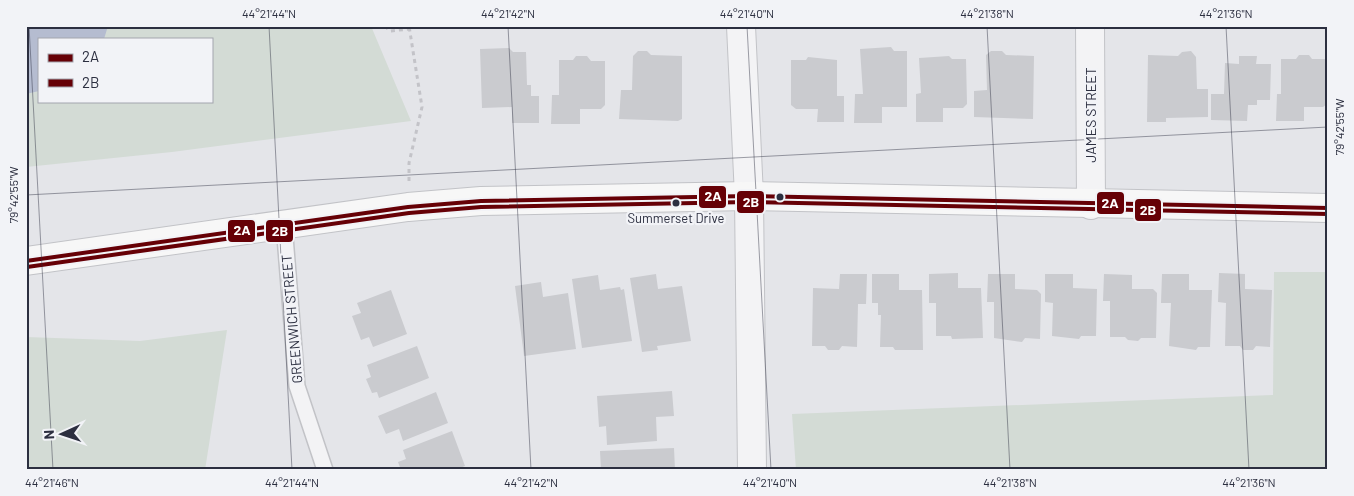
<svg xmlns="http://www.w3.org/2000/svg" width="1354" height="496" font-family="Barlow,sans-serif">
  <rect width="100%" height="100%" fill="#e4e5e9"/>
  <path fill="#d3dbd5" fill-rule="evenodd" d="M26,26H371L411,121L172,152L26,167ZM39,39H211V101H39Z
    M1274,272H1328V470H796L792,414L1273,395Z
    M227,330L205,470H26V337L140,341Z"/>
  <path fill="#b5bcd0" d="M26,26H108L104,39H39V91L26,94Z"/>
  <path fill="#cacbcf" d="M891,47L894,51H907V107H882V123H854L855,94H863L860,49Z
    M509,48L513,52H526L527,85H531V96H539V123H512V107L482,108L480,49Z
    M638,51H647L651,55L682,56V119L678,121L619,119L621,90H632L633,56Z
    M991,51H1002L1006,55L1034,56L1033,119L974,117V91L987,90L986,55Z
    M1191,51L1196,57L1197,89H1208V117L1166,118V122H1147L1148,55L1178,56L1182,52Z
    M1299,55H1309L1312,59H1327V104L1323,107H1304V121H1276L1277,94H1281V59H1296Z
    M576,56H587L591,61H605V105L601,109H580V124H551L552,95H559V60H573Z
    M949,56L952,59H966L967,104L963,108H943V122H916V94L921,93L919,58Z
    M1239,56H1257L1256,64H1271L1270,100H1257V105H1248L1247,121L1211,120V94H1224L1225,63L1239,64Z
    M808,57L837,60V96H844V122H817L818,109H796L791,105V60H806Z
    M958,273V288H981L983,338L952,339L951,336H936V303H929V274Z
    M1219,273L1245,274V289L1272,290L1270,347L1256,346L1253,350H1243L1240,346H1225L1226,303L1218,302Z
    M656,274L658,289L682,286L691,341L657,346L658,350L642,352L630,278Z
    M840,274H867L866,304H858L857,347L842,346L839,350H828L825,346H812L813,288L839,289Z
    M872,274H899V290H922L923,350H895L893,347H880L881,315H878V303H872Z
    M988,274H1015V289L1037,290L1041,294L1040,339L1025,338L1022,342L994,338V302H987Z
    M1045,274H1073V288L1097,289L1096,336H1081L1079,339L1052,336L1053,303L1045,302Z
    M1104,274L1132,275V289H1153L1157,293L1156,338H1141L1138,341L1128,340L1125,337H1110V301H1103Z
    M1162,274H1189V290H1212L1210,347H1198L1196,350L1169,346L1171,303H1161Z
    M598,275L600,290L620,287L621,290L624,289L632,341L582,348L572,279Z
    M541,282L543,297L568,293L576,349L524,356L515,286Z
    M391,290L407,334L373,347L369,337L361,340L352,316L361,313L357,303Z
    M417,346L429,378L379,398L377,392L372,393L366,379L371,377L367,365Z
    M672,391L674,416L656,417L657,441L607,445L606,426L599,427L597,396Z
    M436,392L448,423L403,441L399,429L386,434L378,416Z
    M452,431L465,466L455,470H401L398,462L406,459L403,450Z
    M674,448L675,470H601L600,451Z"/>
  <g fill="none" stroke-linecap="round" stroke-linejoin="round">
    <defs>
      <path id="service" d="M284,224L297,386L325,470"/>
      <path id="minor" d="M741,26L749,196
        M1090,26L1091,205"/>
      <path id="tertiary" d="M749,196L752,470"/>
      <path id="secondary" d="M26,261L408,207L481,201L749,196L1328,208"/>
    </defs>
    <use href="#service" stroke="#c2c3c7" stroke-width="18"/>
    <use href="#minor" stroke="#c2c3c7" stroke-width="30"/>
    <use href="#tertiary" stroke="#c2c3c7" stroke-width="30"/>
    <use href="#secondary" stroke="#c2c3c7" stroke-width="30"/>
    <path stroke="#c3c3c8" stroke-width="3" stroke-dasharray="4 4" stroke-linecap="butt" d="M385,26L390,31L410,29
      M409,181V163L422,107L409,26"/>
    <use href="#service" stroke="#f3f3f5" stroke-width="15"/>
    <use href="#minor" stroke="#f3f3f5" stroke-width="28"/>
    <use href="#tertiary" stroke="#f3f3f5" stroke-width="28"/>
    <use href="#secondary" stroke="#f7f7f7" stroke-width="28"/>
    <defs>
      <path id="bus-1" d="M26,261L408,207L481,201L749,196L1328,208"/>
      <path id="bus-2" d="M27,267L409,213L481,207L749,202L1328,214"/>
    </defs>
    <use href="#bus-1" stroke="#f2f3f7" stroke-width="8"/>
    <use href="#bus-2" stroke="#f2f3f7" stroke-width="8"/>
    <use href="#bus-1" stroke="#660006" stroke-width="4"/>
    <use href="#bus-2" stroke="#660006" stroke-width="4"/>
  </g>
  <path fill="none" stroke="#2c2f40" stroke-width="1" stroke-opacity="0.45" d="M29,26L53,470M269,26L292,470M508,26L531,470M747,26L771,470M987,26L1010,470M1226,26L1249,470M26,195L1328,127"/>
  <g fill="#2c2f40" stroke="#f2f3f7" stroke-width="2">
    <circle cx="780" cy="197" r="4.5"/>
    <circle cx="676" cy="203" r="4.5"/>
  </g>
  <g text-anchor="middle" stroke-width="4.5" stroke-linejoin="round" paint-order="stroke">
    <g font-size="13" fill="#2c2f40" stroke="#f2f3f7">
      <text x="676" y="223">Summerset Drive</text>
    </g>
    <g font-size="14" fill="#2c2f40" stroke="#f2f3f7">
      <text transform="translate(1091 115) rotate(-90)" y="5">JAMES STREET</text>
      <text transform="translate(292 319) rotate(-95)" y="5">GREENWICH STREET</text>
    </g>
  </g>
  <g stroke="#f2f3f7" stroke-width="2">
    <rect x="698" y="185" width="29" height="24" rx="5" fill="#660006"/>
    <rect x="736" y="190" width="29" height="24" rx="5" fill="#660006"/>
    <rect x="1096" y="191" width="29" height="24" rx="5" fill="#660006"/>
    <rect x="1134" y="198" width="28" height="24" rx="5" fill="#660006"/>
    <rect x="227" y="219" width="29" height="24" rx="5" fill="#660006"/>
    <rect x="265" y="219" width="29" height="24" rx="5" fill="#660006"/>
  </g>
  <g font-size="14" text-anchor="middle" font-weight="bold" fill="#fff">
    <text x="713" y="201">2A</text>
    <text x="751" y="207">2B</text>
    <text x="1110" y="208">2A</text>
    <text x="1148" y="215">2B</text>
    <text x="242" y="235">2A</text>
    <text x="280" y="236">2B</text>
  </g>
  <rect width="1354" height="496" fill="none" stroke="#f2f3f7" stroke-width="55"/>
  <rect x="38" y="38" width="175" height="65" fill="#f2f3f7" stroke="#a3a5ae"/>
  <rect x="48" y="54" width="25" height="8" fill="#660006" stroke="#a3a5ae"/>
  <text x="82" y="62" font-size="15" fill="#2c2f40">2A</text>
  <rect x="48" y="79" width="25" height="8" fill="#660006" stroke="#a3a5ae"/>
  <text x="82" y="88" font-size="15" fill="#2c2f40">2B</text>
  <g transform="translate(62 434) rotate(267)" stroke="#f2f3f7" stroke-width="4" paint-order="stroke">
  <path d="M0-4L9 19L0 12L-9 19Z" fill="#2c2f40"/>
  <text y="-8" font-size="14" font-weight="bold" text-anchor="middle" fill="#2c2f40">N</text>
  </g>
  <rect x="28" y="28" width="1298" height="440" fill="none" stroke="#2c2f40" stroke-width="2"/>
  <g font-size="12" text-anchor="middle" fill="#2c2f40">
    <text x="269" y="18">44°21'44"N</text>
    <text x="508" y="18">44°21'42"N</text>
    <text x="747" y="18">44°21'40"N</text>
    <text x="987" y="18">44°21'38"N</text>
    <text x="1226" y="18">44°21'36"N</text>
    <text transform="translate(1340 127) rotate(-90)" y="4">79°42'55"W</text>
    <text transform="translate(14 195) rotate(-90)" y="4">79°42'55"W</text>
    <text x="52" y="487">44°21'46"N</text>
    <text x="292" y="487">44°21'44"N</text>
    <text x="531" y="487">44°21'42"N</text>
    <text x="770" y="487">44°21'40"N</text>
    <text x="1010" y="487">44°21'38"N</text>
    <text x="1249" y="487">44°21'36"N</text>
  </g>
</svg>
